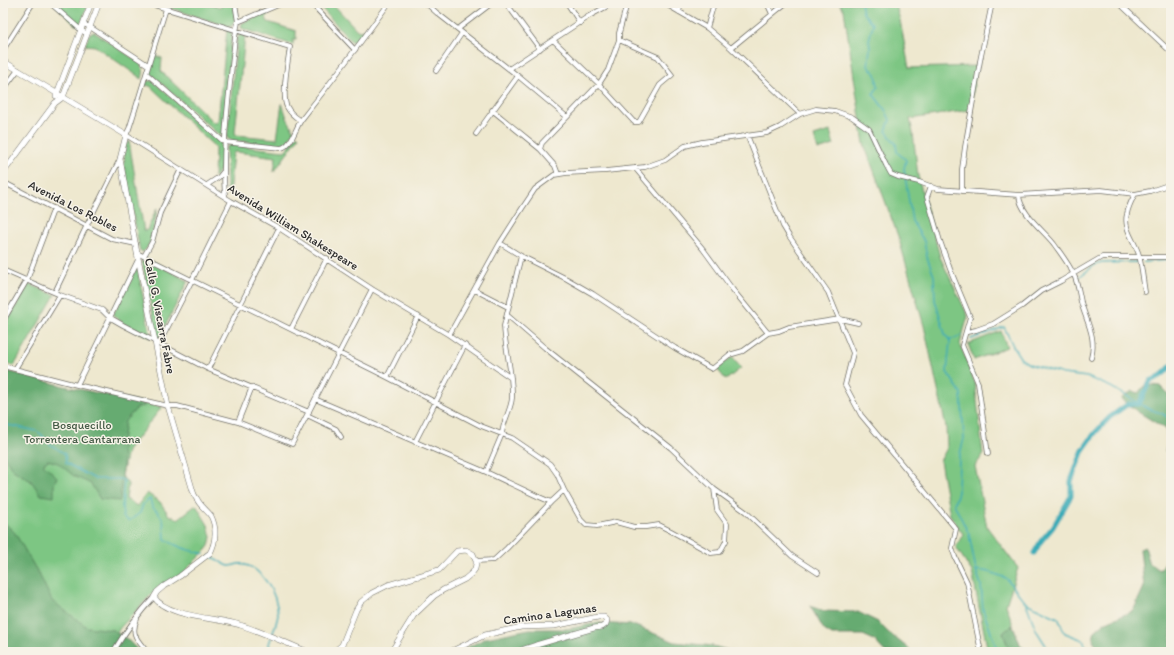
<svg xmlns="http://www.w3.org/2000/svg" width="1174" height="655" font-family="Itim,sans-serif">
  <rect width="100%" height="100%" fill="#f7f3e8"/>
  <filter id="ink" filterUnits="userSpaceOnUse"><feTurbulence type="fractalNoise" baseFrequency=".025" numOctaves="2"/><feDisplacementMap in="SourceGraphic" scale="8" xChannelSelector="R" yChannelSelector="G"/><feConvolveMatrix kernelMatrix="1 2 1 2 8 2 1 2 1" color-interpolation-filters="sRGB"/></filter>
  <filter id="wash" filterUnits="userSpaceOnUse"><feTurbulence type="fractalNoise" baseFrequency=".012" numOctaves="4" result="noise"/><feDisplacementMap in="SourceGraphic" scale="16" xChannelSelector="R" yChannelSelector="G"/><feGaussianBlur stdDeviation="0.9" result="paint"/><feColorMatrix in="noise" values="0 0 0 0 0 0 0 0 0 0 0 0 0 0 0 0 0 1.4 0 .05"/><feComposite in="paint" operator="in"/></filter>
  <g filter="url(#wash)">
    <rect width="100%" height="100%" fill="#eee8cf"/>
    <path fill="#7dc683" stroke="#547857" d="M53,3H89L81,23L77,25H75Z
      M155,3H206L220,7L223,5V3H234L235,19L232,26L229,27Z
      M317,3H332L357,30L360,31L365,30L355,42L351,41Z
      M839,3H895L900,20L909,68L977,66L970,110L910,119L913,133L918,176L940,257L968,316L960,344L975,383L983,455L975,466L987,527L1018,568L1006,605L1013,625L1003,633L1010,652H988L972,572L956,547L963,534L950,515L940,461L947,448L946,427L924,326L898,236L864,144L844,10Z
      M264,13L268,14L266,18L268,22L296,31V40H293V45L241,28L242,23Z
      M227,29L231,31L232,34L223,134H218L150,73V68L154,56L162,58L161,71L213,122L216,123L218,121Z
      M94,32L140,63C144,69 144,72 142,79L95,46L85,45L90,33Z
      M241,34L245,36L235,132L236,135L277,139L282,103L287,118L294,131C290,137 288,144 279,145L230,140L227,138L237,38Z
      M147,81H153L220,141C223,147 223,165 220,170C219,173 216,176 214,178L215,147L150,86L145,85Z
      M830,131L834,145L818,150L814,136Z
      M297,135L299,137L274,172L276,157L236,152L233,153L229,195L227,193L226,148L230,145L284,151L287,149Z
      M129,141L144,231L147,230L157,208C155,220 153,245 143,252L140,251L139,246L124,164L125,146Z
      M144,257L188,281L158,340L142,261Z
      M137,266L151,338L125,325L113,315Z
      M29,284L55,295L14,366L3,363V328Z
      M1001,331L1007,347L974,360L968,344Z
      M732,357L741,368L726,380L717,369Z
      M3,370L74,389L162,407L127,451L122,476L128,484L126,499L137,506L147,493L160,502L169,515L178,519L196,505L208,525L211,537L209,546L205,551L182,574L157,589L149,597L120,628L105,652H3Z"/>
    <path fill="#66ab71" stroke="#486b4e" d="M3,370L64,386L141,402L145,406L138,407L125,421L122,442L123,466L120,501L100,499L91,484L74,476L58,463L48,460L43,464L57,477L54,484V497L41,495L31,481L13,470L3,454Z
      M1153,385L1160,386L1169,395V404L1171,405V453L1165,451L1167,444L1166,429L1138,412L1121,399L1132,391L1138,393L1144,386Z
      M3,521L15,533L41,578L52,601L87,627L113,630L127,639L140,652H3Z
      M1145,547L1150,564L1160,570L1170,555L1171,556V652H1149L1144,648L1142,652H1101L1093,640L1095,630L1106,622L1133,611L1144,587L1140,549Z
      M810,606L823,611L858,612L878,622L889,633L913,652H885L874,640L863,635H832L824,630Z
      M597,623L633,625L675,642L713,646L735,652H458L486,638L529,629H567Z
      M1013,625L1020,644L1026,652H1010L1003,633Z"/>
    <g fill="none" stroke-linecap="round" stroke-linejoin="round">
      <path stroke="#3babb7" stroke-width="1.5" d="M861,3L863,13L873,24L869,40L870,48L868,66L876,74L878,87L873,94L886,111L890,120L886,131L896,144L897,152L906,160L904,169L912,221L924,241L927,257L934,276L935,300L945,334L950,341L947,372L961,393L964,438L959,458L958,492L954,504L969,534L976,570L981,585L983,610L998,652
        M1144,262L1171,260
        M1079,277L1095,265L1102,263L1138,262
        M971,339L1004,327L1014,348L1021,359L1029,364L1063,374L1087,377L1111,387L1149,409L1161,413L1171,419
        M950,340L963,335
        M3,424L37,431L42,435L47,442L65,454L66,463L95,479H119L124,480L122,507L123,517L129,521L140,513L143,504L150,499L152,507C165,516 164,525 165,539C178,548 189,550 204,554
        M210,556C216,558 224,565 229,566C233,566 238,563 242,564C262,567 277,594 278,614C278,620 274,628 272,635
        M976,570L990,572L1006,578L1026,603L1036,630L1050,652
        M1026,603L1058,618L1065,633L1083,640L1088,652
        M271,638L269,644L271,652"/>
      <path stroke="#3babb7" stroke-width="5" d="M1140,402L1150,381C1159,377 1165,374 1171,366
        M1034,553L1041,541L1053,527L1071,496V481L1083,450L1095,433L1110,417L1128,404H1138"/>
    </g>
  </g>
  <g filter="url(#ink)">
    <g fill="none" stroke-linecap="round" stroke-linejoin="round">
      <defs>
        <path id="minor" d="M50,3L81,30L87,34
          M148,3L290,47C288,61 281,96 287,107C290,113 295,117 300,120
          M311,3L355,50
          M426,3L437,13L518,76L567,117
          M506,3L540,49
          M567,3L580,23
          M664,3L707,28L731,48L800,114
          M767,3L772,14
          M1119,3L1171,52
          M166,9C153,49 142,89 129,129L126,135L231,201L279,228L372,289L449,335L511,378
          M679,12L681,3
          M238,22L283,3
          M83,24L90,27L148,65
          M707,28L714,3
          M458,29L492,3
          M553,40L599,84L634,122H639L660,85L672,75L658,57L619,40
          M731,48L786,3
          M3,50L33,3
          M509,69L589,16L613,3
          M436,71L462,33
          M147,74L224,142
          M3,90L18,70
          M492,110L540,149L555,166L558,174
          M476,134L518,76
          M747,135L783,226L789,236L828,292L853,353L845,385L861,415L956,529L952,548L955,557L967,582L981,652
          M224,142L281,148C292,146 296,126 302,119C332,81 361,42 389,3
          M540,149L542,143L599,84L608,70L619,40V33L626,7V3
          M635,168L703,249L733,290L768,333
          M3,182L112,239L136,244
          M207,185L219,177L223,172
          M931,186L927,197L940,241L950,269L970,317L962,345L978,383L988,454
          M962,191V169L965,147L980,61L992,3
          M1135,194C1132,200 1128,207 1127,214C1123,229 1135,241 1139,255C1142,267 1143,280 1145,292
          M1019,195C1020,213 1043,230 1054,244C1061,254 1069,264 1074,275C1078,284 1079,293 1081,302C1086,321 1097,337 1091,358
          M225,196C221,143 230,90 235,37L238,22L235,3
          M500,243L521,256L567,279L593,294L675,348L712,369L729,355L743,351L768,333L779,331L789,327L840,319L858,323
          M137,253L387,377L481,426L512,438L550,464L557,474L564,490L581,520L586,525L597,526L616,522L634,527H646L659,525L671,531L711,553L720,552L726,541L727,524L717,510L714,489
          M144,256L152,242L160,213L181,169
          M3,270L60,295L102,310L109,317L123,325L208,369L309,412
          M475,290L508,307
          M55,292L87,225L120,159
          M507,315L545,348L671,448L714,489L746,512L792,556L818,573
          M3,321L27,280L54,208
          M291,329L327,258
          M967,332L976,330L993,324L1022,306L1041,291L1061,281L1102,257H1166L1171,255
          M449,335L500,243L523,207L535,189L554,175L566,173L606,171L645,167L665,160L685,146L702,142L767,133L780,127L800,114L816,109L835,111L852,117L869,129L886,165L891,174L898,177L919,182L938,189L1019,195L1101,190L1135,194L1150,191L1171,184
          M159,344L192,280L231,201
          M3,366L77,385L168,406H177L238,422L292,444L372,289
          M15,369L60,295
          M208,369L279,228
          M387,377L418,316
          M77,385L138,260
          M315,399L486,472L537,496L551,502
          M307,415L336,429L341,437
          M238,422L252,387
          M415,442L465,345
          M486,472L502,434C503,421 511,410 512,398C513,373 505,350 504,326L521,256
          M476,561L494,560L507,548L551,502L564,490
          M137,619C130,635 138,640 147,652
          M342,645L344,652
          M113,652C125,632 138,614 154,597"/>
        <path id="tertiary" d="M3,61L126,135L120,159L137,253L168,406L192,488C193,492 194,496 197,499C200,506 207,510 211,516C217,528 216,542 210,553L180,576L164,586L157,592L154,597C166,617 219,618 240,625C263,632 286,643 308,652
          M56,96L91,3
          M3,173L55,103L63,97L99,3
          M334,652L342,645L356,610L361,602L372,593L388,585L439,570L457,551L466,550L473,554L476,561V564L475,569L472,573L465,579L443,590L434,596L414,615L391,652
          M450,652L485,635L521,627L554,626L598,617H604L607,620L606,624L602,627L594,628L536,645L524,649L518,652"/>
      </defs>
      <use href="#minor" stroke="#6f6d64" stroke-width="5.5"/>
      <use href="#tertiary" stroke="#6f6d64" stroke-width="6"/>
      <use href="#minor" stroke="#fff" stroke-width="4"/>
      <use href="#tertiary" stroke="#fff" stroke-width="5"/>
    </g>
  </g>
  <g text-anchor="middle" stroke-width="3" stroke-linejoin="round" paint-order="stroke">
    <g font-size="12" fill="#2b2b2b" stroke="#f7f3e8">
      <text transform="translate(73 206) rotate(27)" y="4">Avenida Los Robles</text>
      <text transform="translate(293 227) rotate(32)" y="4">Avenida William Shakespeare</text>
      <text transform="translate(160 316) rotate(79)" y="4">Calle G. Viscarra Fabre</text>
      <text transform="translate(550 614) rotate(-8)" y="4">Camino a Lagunas</text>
    </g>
    <g font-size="12" fill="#445a45" stroke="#f7f3e8">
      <text x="82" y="429">Bosquecillo<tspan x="82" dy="14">Torrentera Cantarrana</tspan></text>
    </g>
  </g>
  <rect width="1174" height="655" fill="none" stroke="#f7f3e8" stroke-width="16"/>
</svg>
